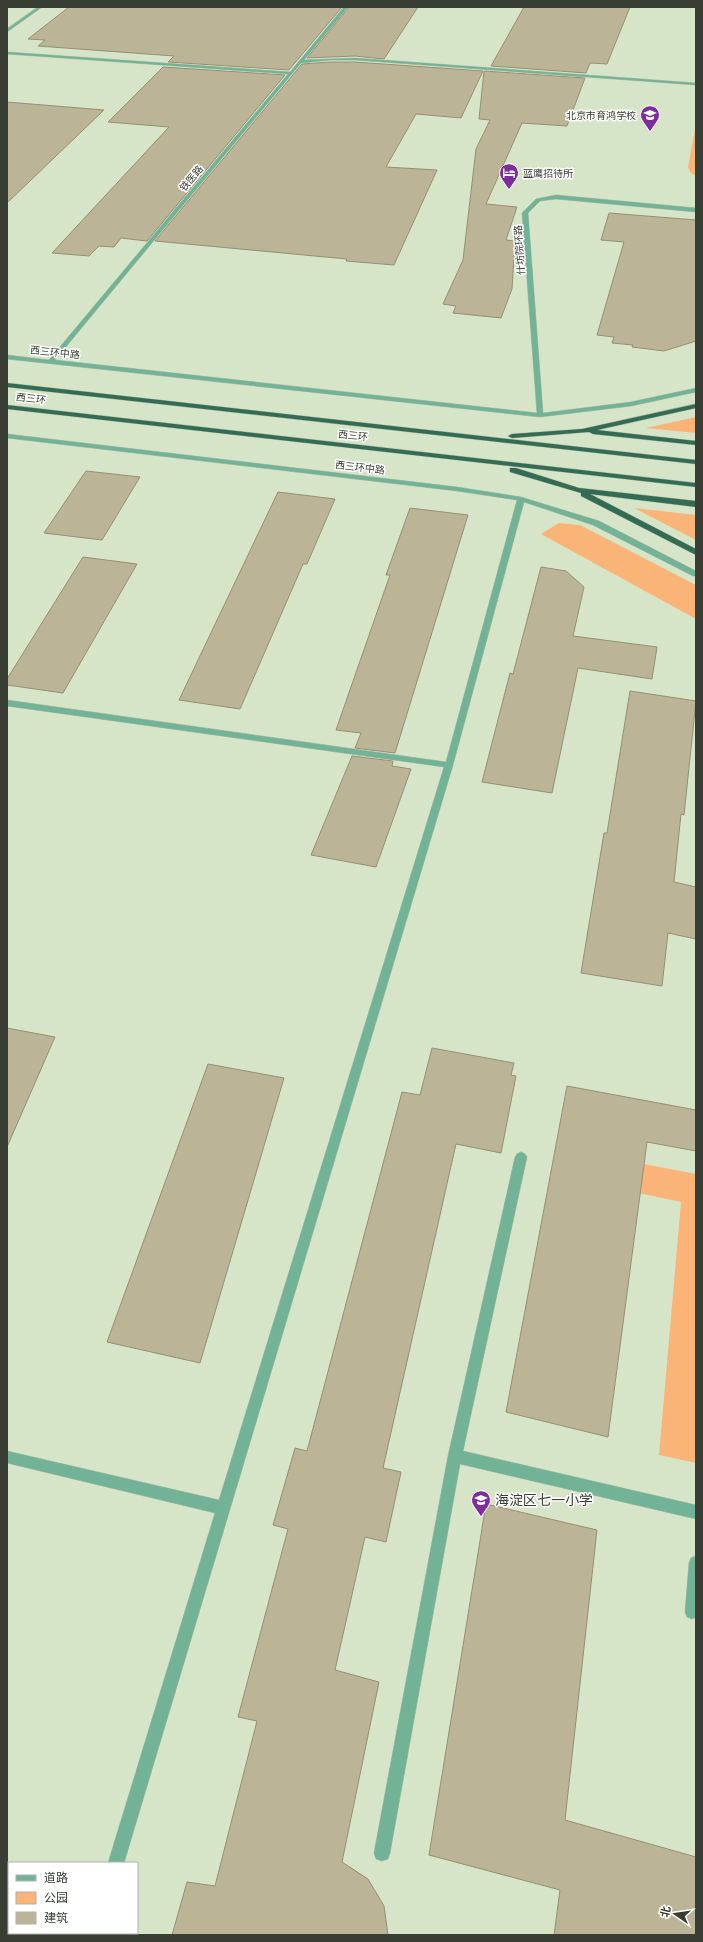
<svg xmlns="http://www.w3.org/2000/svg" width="703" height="1942" font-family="'PT Sans','Noto Sans SC',sans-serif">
  <rect width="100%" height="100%" fill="#d6e5c8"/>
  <path fill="#fbb477" d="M696,124V176L690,172L688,167Z
    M696,417V433L646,428Z
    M634,508L696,515V540Z
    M559,523L580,525L696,585V619L541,534Z
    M557,1147L696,1174V1463L659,1455L681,1202L550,1174Z"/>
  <path fill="#bcb497" stroke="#968f72" d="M69,7H342L289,70L168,62L174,56L38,46L45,40L28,39Z
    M349,7H418L384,59L355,56L307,58Z
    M524,7H630L607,64L590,63L586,73L491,66Z
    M331,62H355L483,71L461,118L416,114L386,167L437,170L394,265L346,261L347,259L155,241L302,64Z
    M163,67L285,75L147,241L121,238L114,247L99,246L89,256L52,253L169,127L108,122Z
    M484,71L585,78L567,126L522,123L486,204L517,207L506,240L515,241L512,289L501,318L453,313L456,306L443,304L463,260L476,149L490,120L479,119Z
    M7,102L104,110L7,203Z
    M609,213L696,220V341L664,351L632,347L633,345L612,343L614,337L597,335L624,242L601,240Z
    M86,471L140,477L102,540L44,533Z
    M278,492L335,499L307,564H303L240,709L179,700Z
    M410,508L468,515L395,753L355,748L361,733L336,730L390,575H386Z
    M83,557L137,564L63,693L7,685V679Z
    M541,567L566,571L584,587L573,636L657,647L652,679L578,668L552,793L482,782L510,673L513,674Z
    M630,691L696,701L684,815L681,814L674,882L696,887V939L668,933L662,986L581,973L604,833H607Z
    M352,756L393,761L392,766L411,769L376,867L311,855Z
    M7,1028L55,1037L7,1147Z
    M432,1048L514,1063L511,1075L516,1076L501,1153L456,1144L383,1468L401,1472L386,1542L365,1537L335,1670L379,1682L342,1862L368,1879L384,1906L388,1935H172L187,1882L215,1886L257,1721L238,1717L288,1529L273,1525L295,1448L307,1451L402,1092L420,1095Z
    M208,1064L284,1078L200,1363L107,1342Z
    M567,1086L696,1110V1151L647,1142L608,1437L506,1412Z
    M486,1504L597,1530L565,1820L696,1857V1935H554L560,1890L429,1855Z"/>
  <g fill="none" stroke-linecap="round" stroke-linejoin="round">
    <defs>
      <path id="minor" d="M38,7H42L7,32V29Z
        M344,7H348L304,60L355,58L696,83V85L355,60H331L301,63L55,360L537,413L522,213L536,199L556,195L696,208V212L556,199L540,201L528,213L543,413L631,402L696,388V392L631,406L540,417L7,359V355L49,360L288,74L7,54V52L290,72Z
        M7,434L457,487L521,497L599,521L696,571V576H693L593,525L524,502L453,765L124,1863H108L215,1513L7,1463V1451L219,1500L444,767L7,706V700L446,762L517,500L457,491L7,438Z
        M521,1152L525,1154L527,1157L463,1451L696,1505V1519L460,1464L390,1853L388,1859L382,1861L376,1859L374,1853L448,1456L515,1157L517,1154Z
        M696,1556V1617L692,1619L687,1617L685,1612L689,1563L691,1558Z
        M87,1933H103L102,1935H86Z"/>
      <path id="highway" d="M7,383L696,460V464L7,387Z
        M696,404V408L597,430L696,441V445L593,434L589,432L512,438L508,436L512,434L582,429Z
        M7,405L696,483V487L7,409Z
        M510,468H516L579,488L696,501V507L590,494L696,549V555L581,496V493L510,472Z"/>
    </defs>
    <use href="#minor" stroke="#b3c0a7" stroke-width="1"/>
    <use href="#highway" stroke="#b3c0a7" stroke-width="1"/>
    <use href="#minor" fill="#72b397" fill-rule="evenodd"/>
    <use href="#highway" fill="#346b55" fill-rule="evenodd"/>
  </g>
  <defs>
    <symbol id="school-pin" viewBox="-11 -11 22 30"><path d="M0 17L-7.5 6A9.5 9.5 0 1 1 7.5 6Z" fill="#7f2c9c" stroke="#fff"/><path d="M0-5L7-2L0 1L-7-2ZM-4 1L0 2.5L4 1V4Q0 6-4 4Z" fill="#fff"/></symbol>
    <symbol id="hotel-pin" viewBox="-11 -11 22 30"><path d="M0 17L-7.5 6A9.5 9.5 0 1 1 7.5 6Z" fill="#7f2c9c" stroke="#fff"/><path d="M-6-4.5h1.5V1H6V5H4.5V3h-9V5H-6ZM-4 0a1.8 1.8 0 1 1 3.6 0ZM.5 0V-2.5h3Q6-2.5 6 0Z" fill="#fff"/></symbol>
  </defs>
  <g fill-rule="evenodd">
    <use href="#school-pin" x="639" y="104" width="22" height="30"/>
    <use href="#hotel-pin" x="498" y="162" width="22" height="30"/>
    <use href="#school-pin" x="470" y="1489" width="22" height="30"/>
  </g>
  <g text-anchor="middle" stroke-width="3" stroke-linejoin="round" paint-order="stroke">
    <g font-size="10" fill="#383e33" stroke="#fff" text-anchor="end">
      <text x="636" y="119">北京市育鸿学校</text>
      <text x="523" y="177" text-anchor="start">蓝鹰招待所</text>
    </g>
    <g font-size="10" fill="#383e33" stroke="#fff">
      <text transform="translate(191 178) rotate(-50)" y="4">铁医路</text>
      <text transform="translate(519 250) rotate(-94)" y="4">什坊院环路</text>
      <text transform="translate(55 352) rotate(6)" y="4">西三环中路</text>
      <text transform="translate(31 398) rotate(7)" y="4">西三环</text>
      <text transform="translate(353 435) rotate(6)" y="4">西三环</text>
      <text transform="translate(360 467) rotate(7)" y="4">西三环中路</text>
    </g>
    <g font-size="14" fill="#383e33" stroke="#fff" text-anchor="start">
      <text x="495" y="1505">海淀区七一小学</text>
    </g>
  </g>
  <rect width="703" height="1942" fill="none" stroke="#383e33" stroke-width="16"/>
  <rect x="8" y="1862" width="130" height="72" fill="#ffffff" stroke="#afb2ad"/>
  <rect x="16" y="1875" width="20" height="6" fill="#72b397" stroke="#afb2ad"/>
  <text x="44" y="1882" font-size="12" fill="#383e33">道路</text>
  <rect x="16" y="1892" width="20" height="12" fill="#fbb477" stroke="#afb2ad"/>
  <text x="44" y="1902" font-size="12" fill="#383e33">公园</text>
  <rect x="16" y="1912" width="20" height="12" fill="#bcb497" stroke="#afb2ad"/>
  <text x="44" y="1922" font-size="12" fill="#383e33">建筑</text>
  <g transform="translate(675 1914) rotate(283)" stroke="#ffffff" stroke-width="3" paint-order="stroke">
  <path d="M0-3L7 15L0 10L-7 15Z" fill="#383e33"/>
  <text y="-6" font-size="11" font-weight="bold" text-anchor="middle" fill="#383e33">北</text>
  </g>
</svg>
